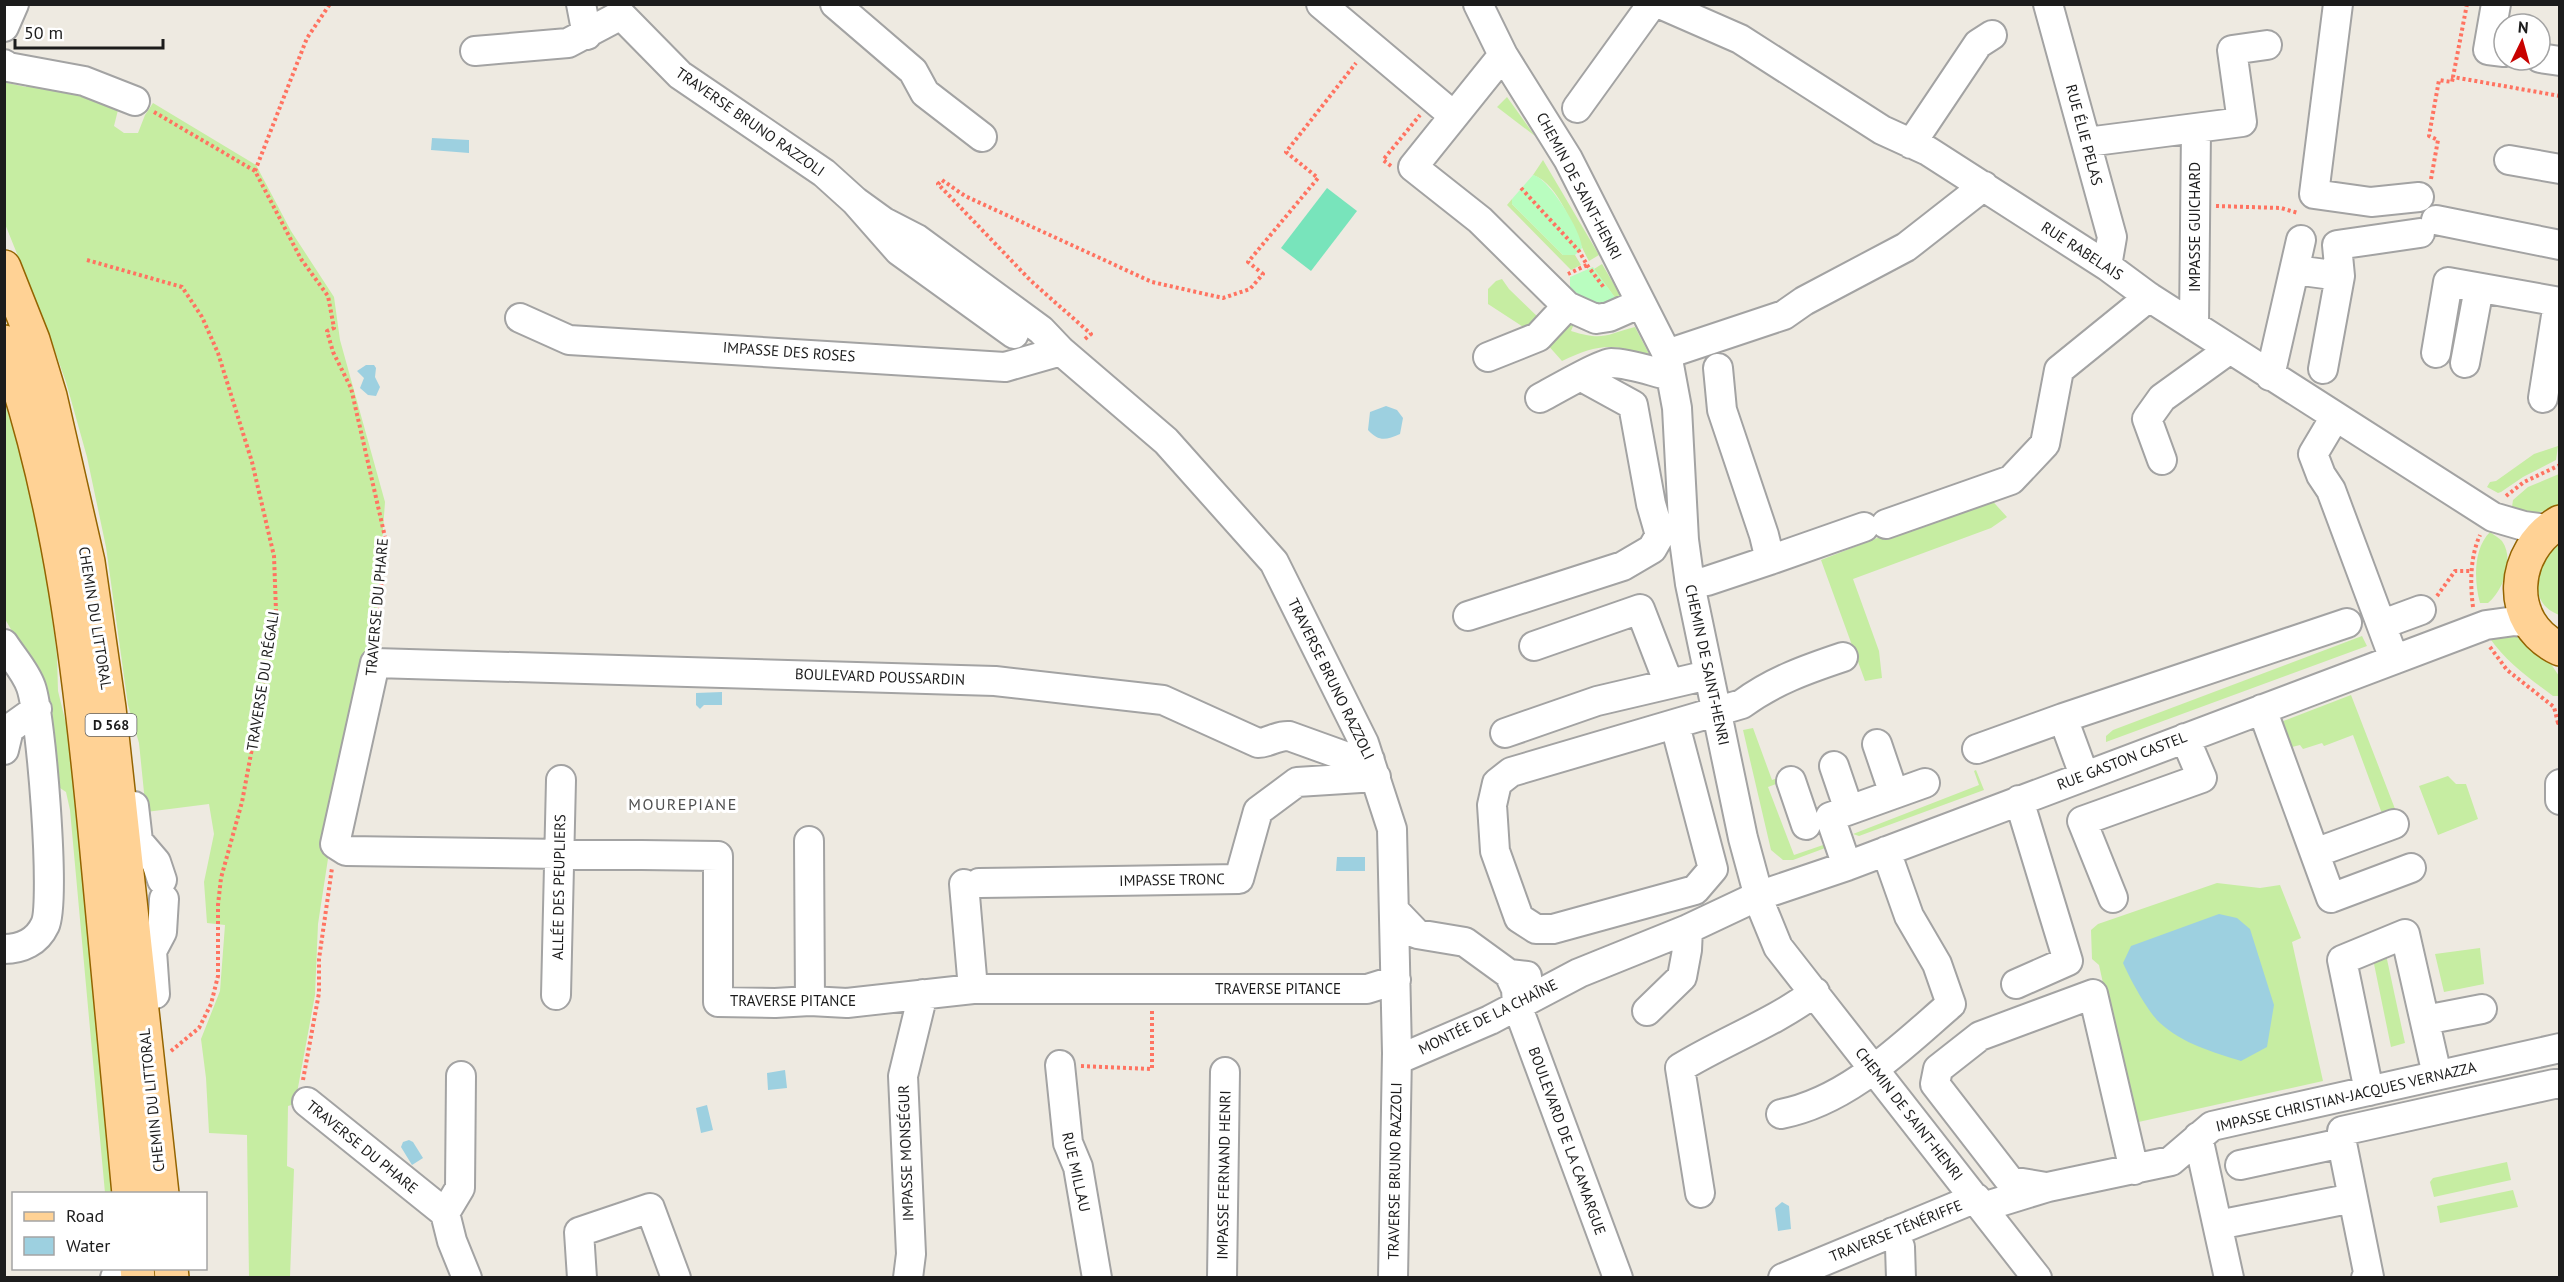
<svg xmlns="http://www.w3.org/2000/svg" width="2564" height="1282" font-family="'PT Sans',sans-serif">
  <rect width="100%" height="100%" fill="#eeeae1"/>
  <path fill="#c6eda2" d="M29,75L120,102L114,126L124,133H138L145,115L153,103L256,165L291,231L334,297L340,340L385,502L377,613L359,713L335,813L318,924L315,995L295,1104L288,1106L287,1166L294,1169L290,1277H249L247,1135L209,1133L206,1078L201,1039L220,991L225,925L207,923L204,882L214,834L209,804L146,812L139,743L128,705L106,547L87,457L66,382L45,323L5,224L4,78L7,83L26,87Z
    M1507,97L1535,136L1497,107Z
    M1543,160L1599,255L1589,261C1575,237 1562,185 1533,175Z
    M1512,199V204L1563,255H1575L1581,265L1571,270L1507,205Z
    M1602,264L1622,298L1616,299L1594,269Z
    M1502,279L1509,289L1542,321L1531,332L1488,304V289L1496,281Z
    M1576,319L1571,331C1603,341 1605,335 1635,327L1649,354L1647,356C1612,342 1596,345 1562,361L1546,343L1561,326Z
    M4,401L25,465L44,555L57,656L58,691L69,736L76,798L89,952L94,957L115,1193H105L70,810L66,792L54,784L52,707L45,688L5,619Z
    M2558,446L2556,460L2523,477L2501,492L2498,493L2487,487L2490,482L2496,481L2534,454Z
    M2559,474V506C2540,513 2532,516 2512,507L2513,500L2528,487Z
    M1987,495L2007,517L1991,528L1853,579L1879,651L1882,678L1865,681L1821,560Z
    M2490,532C2494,535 2499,538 2502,541C2515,559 2503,591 2488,603H2480C2474,581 2473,549 2490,532Z
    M2559,541V615C2523,601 2540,562 2559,541Z
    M2512,629L2547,658L2559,676V696H2553C2529,678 2506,662 2489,637Z
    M2362,636L2367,646L2106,742V736L2113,730Z
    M2351,695L2397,814L2384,819L2353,735L2324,746L2322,743L2303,749L2300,745L2288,748L2278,723Z
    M1753,728L1772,780L1793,772L1795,777L1768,787L1794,855L1826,844L1828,847L1793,860H1783L1771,850L1743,730Z
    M1976,770L1984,790L1859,836L1853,834L1979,785L1974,771Z
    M2448,776L2456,784H2466L2478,819L2438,835L2419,786Z
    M2217,883L2260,888L2280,885L2301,938L2292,942L2323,1081L2134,1123L2099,965L2092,959L2091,930L2098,924Z
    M2480,948L2484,984L2444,992L2435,954Z
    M2385,950L2405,1043L2391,1047L2372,954Z
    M2507,1162L2511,1180L2434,1197L2430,1182L2433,1178Z
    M2513,1190L2518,1207L2440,1223L2437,1206Z"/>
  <path fill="#b9fdbf" d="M1533,175C1549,178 1582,232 1582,248L1575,255H1563L1512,204V199Z
    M1593,267L1616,299C1593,311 1588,303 1570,287V277Z"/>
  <path fill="#78e4bb" d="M1327,188L1357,211L1311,271L1281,248Z"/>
  <path fill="#9dd0e0" d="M432,138L469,140V153L431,150Z
    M366,365H374L376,368L375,377L380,387L376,396L368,395L360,388L364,378L357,371Z
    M1386,406L1397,410L1403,418L1400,434C1386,440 1379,442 1368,430L1370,412Z
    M722,692V705H704L700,709L696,705V693Z
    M1337,857H1365V871H1336Z
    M2219,914L2237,918L2250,929L2274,1005L2267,1047L2241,1061C2213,1052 2183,1044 2160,1023C2148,1012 2130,979 2123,963L2131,946Z
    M785,1070L787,1088L768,1090L767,1073Z
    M707,1105L713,1130L701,1133L696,1108Z
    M409,1140L413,1142L423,1158L412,1165L401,1147L403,1142Z
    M1782,1202L1789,1206L1791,1229L1778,1231L1775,1208Z"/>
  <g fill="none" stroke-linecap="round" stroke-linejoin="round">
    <defs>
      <path id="minor" d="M581,4L587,35
        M835,4L913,71L925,93L982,137
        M1321,4L1454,116
        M1478,4L1503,55L1568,159L1667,354L1677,408L1684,540L1690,584L1743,838L1762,908L1778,947L2037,1278
        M1660,4L1740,39L1882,130L1928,151L2107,266L2149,297L2493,517L2524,526L2547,529
        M2048,4L2112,237L2107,266
        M2338,4L2314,194L2371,202L2419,197
        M2496,4L2488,50L2504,52
        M4,27L14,4
        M475,51L568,43L621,15L680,75L824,173L855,201L899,251L1014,334
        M1503,55L1413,167L1480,220L1567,306L1596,319L1609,317L1641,303
        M2540,58L2560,61
        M4,64L8,67L84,81L135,101
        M1577,108L1652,4
        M2087,142L2242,122L2232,50L2267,45
        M1911,144L1978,44L1992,35
        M2509,160L2560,169
        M855,201L884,222L917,239L1041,330L1061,351L1166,441L1274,562L1364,743L1392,829L1397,1053L1393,1278
        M2436,220L2560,245
        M2295,270L2340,276L2337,245L2420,233
        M520,318L569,340L1005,367L1061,351
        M2194,326L2196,129
        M2436,353L2448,282L2560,302
        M1667,354L1784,315L1804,301L1906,247L1984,186
        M1488,357L1538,337L1567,306
        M2465,363L2479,288
        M2323,369L2340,276
        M2270,376L2301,240
        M1540,398C1553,391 1602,363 1611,363C1630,363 1653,372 1671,376
        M2543,398L2558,303
        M2335,417L2313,454L2321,475L2331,490L2394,659
        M2162,460L2147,419L2162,398L2230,349
        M1886,524L2011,480L2045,444L2059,370L2149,297
        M1770,560L1864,527
        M1690,584L1707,581L1770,560L1764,535L1722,410L1718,368
        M1468,616L1623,566L1652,549L1660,535L1651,504L1633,405L1582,377
        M2383,624L2421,610
        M4,644C13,658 26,672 31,687C41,715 56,902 45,925C37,942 22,949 4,949
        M1534,646L1640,609L1669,684
        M2262,709L2331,898L2411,868
        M1675,725L1713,869L1695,890L1553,929H1536L1519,918L1495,851L1492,805L1497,783L1511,772L1742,704C1773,681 1807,669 1843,657
        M1505,733L1597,701L1708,675
        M1877,744L1894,794
        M1977,749L2063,718
        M4,750L9,729L37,709
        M1370,760L1350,758L1289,736C1277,735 1269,743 1258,743L1163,700L995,681L375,663L335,844L346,851L718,856V1002L775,1003L810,1001L847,1003L973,989H1367L1396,980
        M1834,766L1849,810
        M2084,775L2063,718L2347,623
        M1791,781L1806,825
        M2560,784V800
        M134,806L138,841L156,862L162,880
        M809,841L810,1001
        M2315,853L2394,824
        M1847,866L1830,817L1925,783
        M979,883L1239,879L1258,811L1297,782L1376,777
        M964,884L973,989
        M2113,898L2082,821L2202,778L2185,738
        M1394,910L1417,934L1465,942L1509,974L1527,976
        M1509,974L1516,989L1517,1005L1618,1278
        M2016,984L2068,961L2019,800
        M155,994L152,951L162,932L164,899
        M556,995L561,780
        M1647,1011L1682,977L1687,950L1688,929
        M2425,1020L2482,1009
        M1397,1060L1490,1020L1579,973L1688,929L1758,896L1847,866L2486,625L2515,621L2531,623
        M1060,1065L1068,1143L1078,1167L1097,1278
        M2369,1091L2342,960L2405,934L2437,1075
        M307,1102L445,1213
        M1781,1114C1848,1101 1901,1047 1951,1004L1937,964L1909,916L1886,851
        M2198,1137L2229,1278
        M2240,1165L2342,1143
        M2046,1187L2010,1181L1935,1084L1938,1069L1980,1036L2093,994L2134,1170
        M1700,1193L1680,1068C1724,1041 1774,1023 1815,992
        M1983,1207L2048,1187L2171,1161L2212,1126L2560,1048
        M445,1213L460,1188L461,1076
        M445,1213L452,1241L467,1278
        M2218,1225L2353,1198
        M1893,1232L1900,1247L1901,1278
        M115,1278L119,1268
        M582,1278L579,1232L650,1208L676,1278
        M908,1278L911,1254L903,1076L923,994
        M1222,1278L1225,1072
        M1783,1278L1976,1198
        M2366,1278L2369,1277L2342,1143V1131L2554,1084H2560"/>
      <path id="major" d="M4,267L33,340L50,396L88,562L109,708L162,1194
        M4,342C61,502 80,673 96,841C107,958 118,1076 129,1194
        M2560,522C2511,550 2504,623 2560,649
        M137,1268L138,1278
        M171,1268L172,1278"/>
    </defs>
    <use href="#minor" stroke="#a3a3a3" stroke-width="32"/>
    <use href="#major" stroke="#946400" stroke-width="36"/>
    <path stroke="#ff7361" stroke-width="4" stroke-dasharray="3 3" stroke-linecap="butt" d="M2467,4L2453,77L2560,96
      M154,112L255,171L301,259L328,296L334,328L327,331L333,352L351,388L385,537L377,642
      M1391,166L1383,160L1420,115
      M255,171L307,38L330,4
      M2431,179L2438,140L2429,136L2439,80L2452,82L2453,77
      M1521,188L1579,251L1587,265L1568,274
      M2216,206L2281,208L2298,213
      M87,260L182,287L202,317L218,353L252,462L274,556L276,611L267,668L242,802L221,878L218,905V976L211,1004L199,1028L171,1051
      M1587,265L1605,289
      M1085,339L1091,334L1031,281L938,184L942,180L965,196L1152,282L1223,298L1250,289L1263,274L1248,262L1318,178L1286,152L1356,63
      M2506,496L2524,482L2560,465
      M2437,596L2455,571H2472
      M2473,607C2470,584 2470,557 2480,535
      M2490,647L2507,670L2554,707L2558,723H2560
      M1081,1066L1152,1069V1011
      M303,1080L319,993V959L332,868"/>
    <use href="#minor" stroke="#fff" stroke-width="28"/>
    <use href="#major" stroke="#ffd295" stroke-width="33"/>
  </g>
  <g text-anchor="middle" stroke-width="6" stroke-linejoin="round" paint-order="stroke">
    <rect fill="#fff" stroke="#606060" stroke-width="1.5" x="85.5" y="714" width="51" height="22" rx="4.5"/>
    <g font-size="14" font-weight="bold" fill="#1c1c1c">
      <text x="111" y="730">D 568</text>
    </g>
    <g font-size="15" fill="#1c1c1c" stroke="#fff">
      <text transform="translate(750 122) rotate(35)" y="5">TRAVERSE BRUNO RAZZOLI</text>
      <text transform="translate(2084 135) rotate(75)" y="5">RUE ÉLIE PELAS</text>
      <text transform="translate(1579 186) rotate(62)" y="5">CHEMIN DE SAINT-HENRI</text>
      <text transform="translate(2195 227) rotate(-90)" y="5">IMPASSE GUICHARD</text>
      <text transform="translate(2082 251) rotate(33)" y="5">RUE RABELAIS</text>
      <text transform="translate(789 352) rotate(4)" y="5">IMPASSE DES ROSES</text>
      <text transform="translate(377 607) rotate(-85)" y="5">TRAVERSE DU PHARE</text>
      <text transform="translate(95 618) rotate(81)" y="5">CHEMIN DU LITTORAL</text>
      <text transform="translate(1707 665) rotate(78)" y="5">CHEMIN DE SAINT-HENRI</text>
      <text transform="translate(880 677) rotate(2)" y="5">BOULEVARD POUSSARDIN</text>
      <text transform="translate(1331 679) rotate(64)" y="5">TRAVERSE BRUNO RAZZOLI</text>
      <text transform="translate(263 681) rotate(-81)" y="5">TRAVERSE DU RÉGALI</text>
      <text transform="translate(2122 761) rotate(-21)" y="5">RUE GASTON CASTEL</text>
      <text transform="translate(1172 880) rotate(-1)" y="5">IMPASSE TRONC</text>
      <text transform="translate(559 887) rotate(-89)" y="5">ALLÉE DES PEUPLIERS</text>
      <text x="1278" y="994">TRAVERSE PITANCE</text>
      <text x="793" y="1006">TRAVERSE PITANCE</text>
      <text transform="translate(1488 1017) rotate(-26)" y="5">MONTÉE DE LA CHAÎNE</text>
      <text transform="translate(2346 1097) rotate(-13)" y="5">IMPASSE CHRISTIAN-JACQUES VERNAZZA</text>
      <text transform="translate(152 1100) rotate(-96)" y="5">CHEMIN DU LITTORAL</text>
      <text transform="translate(1909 1114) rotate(52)" y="5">CHEMIN DE SAINT-HENRI</text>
      <text transform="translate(1567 1141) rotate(70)" y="5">BOULEVARD DE LA CAMARGUE</text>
      <text transform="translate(362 1147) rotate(39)" y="5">TRAVERSE DU PHARE</text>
      <text transform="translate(906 1153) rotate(-92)" y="5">IMPASSE MONSÉGUR</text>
      <text transform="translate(1395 1171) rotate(-89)" y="5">TRAVERSE BRUNO RAZZOLI</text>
      <text transform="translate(1076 1172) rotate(77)" y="5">RUE MILLAU</text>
      <text transform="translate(1224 1175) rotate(-89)" y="5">IMPASSE FERNAND HENRI</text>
      <text transform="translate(1896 1231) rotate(-22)" y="5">TRAVERSE TÉNÉRIFFE</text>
    </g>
    <g font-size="16" letter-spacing="1.5" fill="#4f4f4f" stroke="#fff">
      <text x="683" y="810">MOUREPIANE</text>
    </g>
  </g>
  <rect width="2564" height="1282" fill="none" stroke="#1c1c1c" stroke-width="12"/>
  <rect x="12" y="1192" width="195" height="78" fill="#ffffff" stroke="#a4a4a4" stroke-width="1.5"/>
  <rect x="24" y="1212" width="30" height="9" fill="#ffd295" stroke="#a4a4a4" stroke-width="1.5"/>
  <text x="66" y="1222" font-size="18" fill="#1c1c1c">Road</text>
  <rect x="24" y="1237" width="30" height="18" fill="#9dd0e0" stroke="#a4a4a4" stroke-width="1.5"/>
  <text x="66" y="1252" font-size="18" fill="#1c1c1c">Water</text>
  <g transform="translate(2522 42) rotate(5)"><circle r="28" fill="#ffffff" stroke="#a4a4a4" stroke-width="1.5"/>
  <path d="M0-4.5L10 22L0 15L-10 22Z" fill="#c80200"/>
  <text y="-9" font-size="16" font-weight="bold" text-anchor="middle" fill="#1c1c1c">N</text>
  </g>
  <path d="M15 39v9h148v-9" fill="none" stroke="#1c1c1c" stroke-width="3"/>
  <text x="24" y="39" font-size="18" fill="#1c1c1c" stroke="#ffffff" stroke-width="4.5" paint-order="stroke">50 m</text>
</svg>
